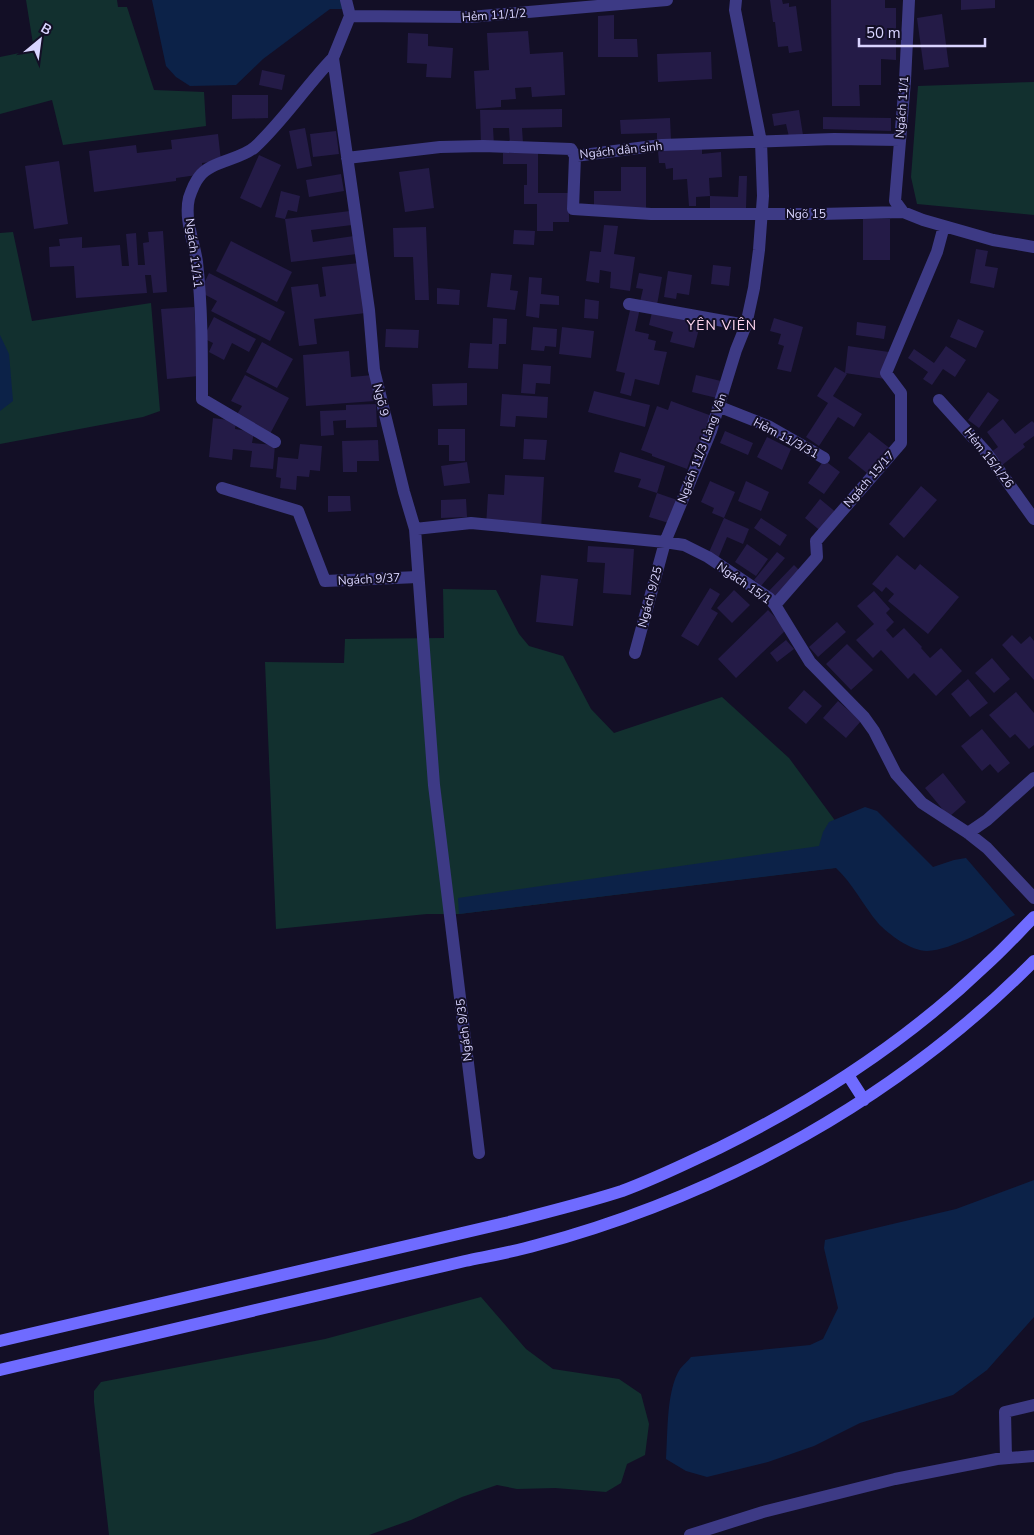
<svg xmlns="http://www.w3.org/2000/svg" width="1034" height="1535" font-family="'Nunito Sans',sans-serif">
  <rect width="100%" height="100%" fill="#130f26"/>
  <path fill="#12302f" d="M26,0H117L118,7H127L154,90L204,92L206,126L63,145L52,100L0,114V57L34,50Z
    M1034,82V215L917,204L911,177L918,86Z
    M13,232L32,321L151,303L160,411L143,417L0,444V233Z
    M443,589L496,590L519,634L529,646L563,656L591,709L614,733L722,697L789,758L867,864L459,914H427L276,929L265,662L344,663L345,639L444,638Z
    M481,1297L526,1349L553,1369L619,1379L641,1394L649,1424L645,1455L627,1464L621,1483L606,1492L555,1488L517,1489L497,1485L462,1497L411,1520L369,1535H109L94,1402V1391L101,1382L325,1339Z"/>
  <path fill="#0c2248" d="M152,0H348L346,9H330L263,59L236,85L190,86L176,77L166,66Z
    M0,335L9,354L13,401L0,411Z
    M865,807L877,811L933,867L954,860L966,858L1015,915C991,927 952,950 927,951C911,951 888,934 878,923C863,905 853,884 836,868L459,914L458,898L819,846L823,832L829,822Z
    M1034,1180V1317L987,1370L953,1395L860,1423L814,1446L768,1462L707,1477L686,1471L666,1459C668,1433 666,1391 680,1369C683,1365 688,1361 691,1357L810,1345L823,1339L838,1308L824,1248L825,1240L956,1209Z"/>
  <path fill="#241b47" d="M770,0H782L783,4L789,3V7L796,6L802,51L789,53L788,46L778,47L775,22H773Z
    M831,0H885V8H896V60L881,59V85H859L860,106H832Z
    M961,0H995V8L961,10Z
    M942,14L949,67L924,70L917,18Z
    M614,15V39H637L638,57H598V16Z
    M528,31L530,54L563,52L565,95L532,97L531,87L515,88L516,99L501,100V107L476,109L474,71L489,70L487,33Z
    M408,33L428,34V46L453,48L451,78L426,77L427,64L407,63Z
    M711,52L712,79L658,82L657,54Z
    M262,70L285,75L282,90L259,85Z
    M232,95H268V118L232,119Z
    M562,109V127L522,128L523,143L510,144L509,128H493L494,145H481L480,110Z
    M799,110L803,135L789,137L786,124L774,126L772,114Z
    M823,117L891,118V131L823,129Z
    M670,118L671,140H657V133L621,134L620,120Z
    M305,128L312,166L297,169L289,131Z
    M336,131L339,154L313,157L310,134Z
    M218,134L221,161L202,163L204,174L176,178V181L94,192L89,151L136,145L137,153L172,149L171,140Z
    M702,149V154L721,152L722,177L709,178L710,196L696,197V206H689L687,179L673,180V168L666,169L665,163H659L658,151Z
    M503,153H538V193H569V222H553V231H537V204H524V185H527V164H503Z
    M259,155L281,165L261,208L240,198Z
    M59,161L68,224L34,229L25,166Z
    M621,167H646V212H594V191H621Z
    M429,168L434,208L405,212L399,172Z
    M341,174L344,191L309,197L306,180Z
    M739,176H747L746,208L710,215V196L738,197Z
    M281,191L300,196L297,212L288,210L285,219L275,217Z
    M350,211L352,225L311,230L313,242L354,236L357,254L291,262L285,219Z
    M863,219H890V260H863Z
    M604,225L618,226L614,254L635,257L630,291L610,288L611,272L600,270L599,283L586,281L590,251L601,252Z
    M426,227L429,300H415L413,257H394L393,228Z
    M514,230L535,231L534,245L513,244Z
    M163,231L167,292L153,293L151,275H145L147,293L76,298L74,266L50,267L49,247L60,246L59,239L82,237V248L120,245L122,266H129L126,234L136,233L138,265H145L143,243L149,242L148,232Z
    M231,241L292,272L277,302L216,271Z
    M976,249L988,251L985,266L998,268L994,288L970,283Z
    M360,263L366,313L314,319L317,344L299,346L291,287L318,284L320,297L326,296L322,267Z
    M713,265L731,267L729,286L711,284Z
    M668,271L692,275L689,295L677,293L676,299L664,297Z
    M209,273L285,312L270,341L211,311L217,301L200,292Z
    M491,273L512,275L510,290L518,291L515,310L487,307Z
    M639,273L662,277L657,305L640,302L643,289L636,288Z
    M529,277L542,278L541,294L559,296V305L540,304L539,318L526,316Z
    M437,288L460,290L459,305L437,304Z
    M585,299L599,301L598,319L584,318Z
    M631,306L640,308L635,331L649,334L648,339L656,341L654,350L667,352L659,385L635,379L631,396L620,393L625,373L616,371Z
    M194,307L199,376L167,379L161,309Z
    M653,308L701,321L694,348L670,342L673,332L649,325Z
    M214,317L256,339L249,352L232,343L224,360L209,352L213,343L203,338Z
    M493,318L507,319L506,344H499L498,369L468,368L470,343L492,344Z
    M774,318L803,327L791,372L777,369L784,346L778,344L781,334L770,331Z
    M958,319L984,331L976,348L950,337Z
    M857,322L886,326L884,339L856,335Z
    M533,327L557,329L556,347L545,346L544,351L531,350Z
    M562,327L594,331L591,358L559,354Z
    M386,329L419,330L418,348L385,347Z
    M262,342L293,359L277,388L246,372Z
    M848,346L889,352L885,379L845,373Z
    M946,346L966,360L955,377L943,369L932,385L923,379L928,372L908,358L914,349L934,363Z
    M349,351L351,377L373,375L375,401L306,406L303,355Z
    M523,364L551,366L550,384L536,383L535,394L521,393Z
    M835,367L847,374L833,396L862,414L854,427L838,417L819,446L806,437L828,403L817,396Z
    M245,375L289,398L270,434L236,416L242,406L231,401Z
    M696,375L725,382L721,399L692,392Z
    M467,383V405L433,406L432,384Z
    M594,391L650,405L645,427L588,412Z
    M988,392L999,400L979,428L968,420Z
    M502,394L548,397L547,418L516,416L515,427L500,426Z
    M671,401L712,416L699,454L693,452L687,469L652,456V454L641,450L657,406L668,410Z
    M376,404L377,427L346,428V420L333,421L334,435L321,436L320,411L346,410V405Z
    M213,418L236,421L235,429L254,432L252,443L275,445L273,469L250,467L252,451L233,449L232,460L209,457Z
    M1003,419L1015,434L1032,421L1034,423V436L1023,444L1025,447L1001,466L990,453L998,447L987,432Z
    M438,429H465V461H449V445H438Z
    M725,431L753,443L748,455L720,443Z
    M869,432L892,450L872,477L848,458Z
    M767,437L791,449L782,470L757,457Z
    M524,439L547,440L545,460L523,459Z
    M378,440L379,461H357V472H343L342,441Z
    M300,444L322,446L320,471L310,470L309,477L297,476L296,490L280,488L281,478L276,477L278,457L298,459Z
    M620,452L665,466L657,493L680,501L672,524L649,517L657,493L638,487L641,479L614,472Z
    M824,460L840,472L824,494L808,483Z
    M467,462L470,483L444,486L441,466Z
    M505,475L544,477L541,530L486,526L488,494L504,495Z
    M710,481L735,492L724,518L749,529L743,544L727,537L717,561L707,557L724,518L712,513L714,508L701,502Z
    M746,481L769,492L761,511L738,501Z
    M921,486L937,500L904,538L889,524Z
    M328,496H350L351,511L328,512Z
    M466,499L467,517L441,518V500Z
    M820,499L838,514L823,533L805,518Z
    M761,518L787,535L780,546L754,528Z
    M747,544L768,559L756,576L735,562Z
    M588,546L634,549L631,595L603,593L605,563L587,562Z
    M777,552L785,558L761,586L754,580Z
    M897,555L915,570L920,564L959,597L928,634L888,601L894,594L886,587L882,592L872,584Z
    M794,565L802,573L775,602L766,594Z
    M541,575L578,579L573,626L536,622Z
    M710,588L720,594L711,609L718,613L698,646L681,636Z
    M734,590L750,605L732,623L717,608Z
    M874,591L890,609L886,613L894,622L886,630L893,638L904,628L922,647L921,648L930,658L941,648L962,671L936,696L914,673L908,679L881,650L873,658L856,640L874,624L857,606Z
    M768,610L787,629L736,678L718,659Z
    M837,622L846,632L818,657L809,647Z
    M1012,635L1021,644L1030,636L1034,641V680L1002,645Z
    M786,640L794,649L777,662L770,653Z
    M847,644L873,670L851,690L826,664Z
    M992,658L1010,679L994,693L975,673Z
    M968,679L988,703L970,717L951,694Z
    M804,690L822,706L806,724L788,708Z
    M1016,692L1034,713V745L1029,749L1015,734L1010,738L989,715Z
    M838,701L861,721L846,738L823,718Z
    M982,729L1010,763L998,773L990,764L982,771L961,746Z
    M943,773L966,802L949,817L925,788Z"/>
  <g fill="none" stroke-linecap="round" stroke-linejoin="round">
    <path stroke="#3d3a85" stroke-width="12" d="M346,0L350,16
      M350,16L333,58L369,310L374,370L404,492L415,529L434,785L479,1153
      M350,16L470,17L667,0
      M575,156L573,209L651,214H820L903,212L923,220L993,240L1034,247
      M347,158L440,147L483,146L571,149L575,156L662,145L834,139L900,140
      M903,212L895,201L905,81L909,0
      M629,304L746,325
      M939,400L986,452L1034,519
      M720,407L768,426L824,458
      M275,442L202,399C202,353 202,307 197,262C194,241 184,219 189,198C191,192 195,182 199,177C210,161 241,160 255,147C284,120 306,86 333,58
      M222,488L298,511L325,581L418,577
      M415,529L471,523L665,542L684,545L708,557L769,598L775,605L810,662L864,717L874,731L896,774L922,803L968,833L987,848L1034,898
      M775,605L817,557L816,541L901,443V393L886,373L937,252L944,226
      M635,653L665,542L711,431L736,350L746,325L754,288L759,250L763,196L761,142L735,10L736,0
      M968,833L987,820L1034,778
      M1006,1458L1005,1412L1034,1405
      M690,1535L763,1512L895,1479L997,1459L1034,1456"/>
    <path stroke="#6f6bff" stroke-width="12" d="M848,1075L864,1100
      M0,1341L509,1222C547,1212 585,1203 622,1191C655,1179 687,1163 719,1148C816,1100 908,1040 986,965C1003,950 1018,933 1034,917
      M0,1370C118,1343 236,1315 354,1287C391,1278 428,1270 465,1261C489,1256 513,1252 537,1245C723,1195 898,1098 1034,961"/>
  </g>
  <g text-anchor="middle" stroke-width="4" stroke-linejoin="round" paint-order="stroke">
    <g font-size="12" fill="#d9d4ff" stroke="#130f26">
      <text transform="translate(494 15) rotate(-4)" y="4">Hẻm 11/1/2</text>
      <text transform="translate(902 107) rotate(-86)" y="4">Ngách 11/1</text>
      <text transform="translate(621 150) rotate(-6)" y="4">Ngách dân sinh</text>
      <text x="806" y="218">Ngõ 15</text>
      <text transform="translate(194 253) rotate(83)" y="4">Ngách 11/11</text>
      <text transform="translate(381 400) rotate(76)" y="4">Ngõ 9</text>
      <text transform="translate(786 438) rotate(28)" y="4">Hẻm 11/3/31</text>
      <text transform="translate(702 448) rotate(-69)" y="4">Ngách 11/3 Làng Vân</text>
      <text transform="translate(989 458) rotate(52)" y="4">Hẻm 15/1/26</text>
      <text transform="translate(869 479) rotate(-49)" y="4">Ngách 15/17</text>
      <text transform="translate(369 579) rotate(-3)" y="4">Ngách 9/37</text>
      <text transform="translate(744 583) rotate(35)" y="4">Ngách 15/1</text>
      <text transform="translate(650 597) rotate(-75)" y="4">Ngách 9/25</text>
      <text transform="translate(464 1030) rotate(-97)" y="4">Ngách 9/35</text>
    </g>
    <g font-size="14" letter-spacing="1" fill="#ffd6f0" stroke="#130f26">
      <text x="722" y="330">YÊN VIÊN</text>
    </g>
  </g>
  <g transform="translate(40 40) rotate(29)" stroke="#130f26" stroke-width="4" paint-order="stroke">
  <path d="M0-4L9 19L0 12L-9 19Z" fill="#d9d4ff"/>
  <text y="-8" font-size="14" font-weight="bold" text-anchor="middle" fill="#d9d4ff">B</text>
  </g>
  <path d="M859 38v8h126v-8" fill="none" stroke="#d9d4ff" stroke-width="2.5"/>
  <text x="866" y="38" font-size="15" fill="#d9d4ff" stroke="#130f26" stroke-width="4" paint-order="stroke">50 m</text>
</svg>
